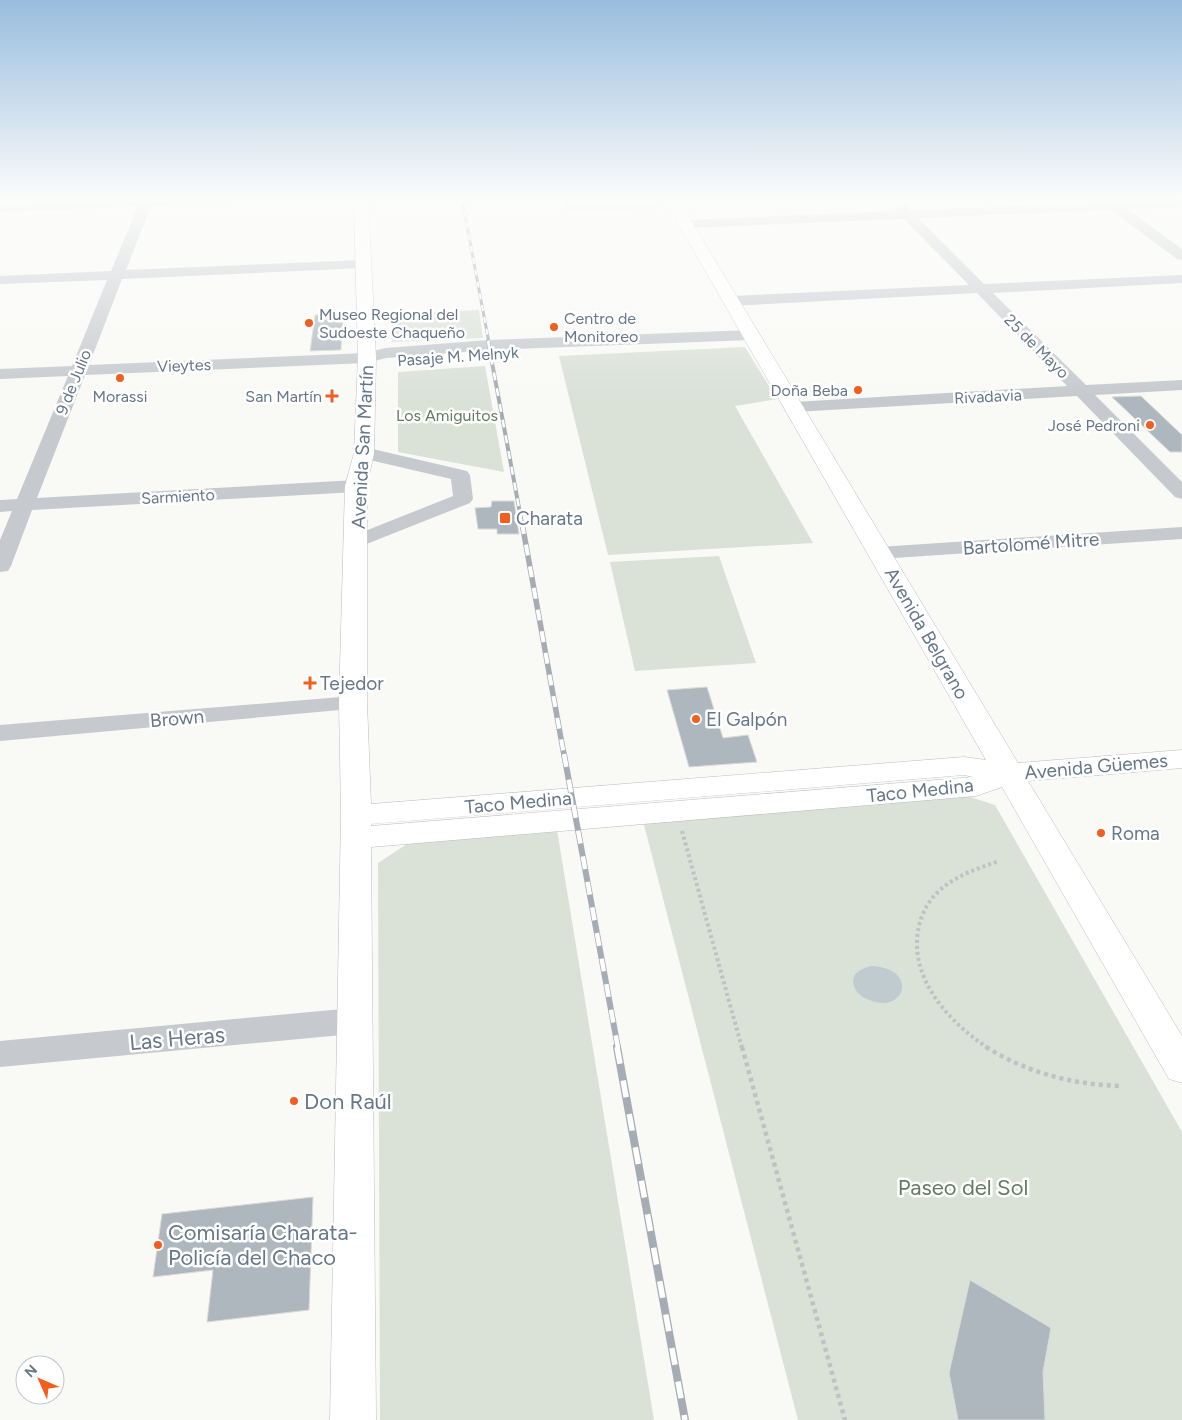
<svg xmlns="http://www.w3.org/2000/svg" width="1182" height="1420" font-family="Figtree,sans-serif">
  <rect width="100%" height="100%" fill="#f9f9f6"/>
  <path fill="#dae1d7" d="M562,199H655L660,208L567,212Z
    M479,310L483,338L392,342V314Z
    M745,347L777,399L735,406L813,543L608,555L559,356Z
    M485,366L504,472L398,452V372Z
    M719,556L756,663L635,671L610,562Z
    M964,795L995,805L1182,1132V1420H798L643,821Z
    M557,830L654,1420H380L378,863L407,844Z"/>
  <path fill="#c0cbd0" d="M872,966C921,969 904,1017 867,999C861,997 856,992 854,986C850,973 862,968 872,966Z"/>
  <path fill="#aeb7bd" stroke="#dadbd8" d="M343,313L341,350L310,351L315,315Z
    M1141,396L1182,435V452H1170L1112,397Z
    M492,501H514L519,534H497V529H478L475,508L491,507Z
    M707,687L723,738L748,735L757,762L689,767L667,690Z
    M313,1197L309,1310L207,1322L213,1270L153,1277L162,1214Z
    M970,1280L1051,1328L1043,1372L1045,1420H958L949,1373Z"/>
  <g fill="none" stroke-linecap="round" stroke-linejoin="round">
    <defs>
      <path id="major" d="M354,199H368L376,358L374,453L367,486V703L371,804L964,757L986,760L664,199H678L1018,763L1182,750V768L1028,781L1182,1036V1083L1169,1079L1002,787L976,796L371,847L376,1420H330L341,815L339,703L345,486L354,453L358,358ZM964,775L973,777L371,826V824Z"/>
    </defs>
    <use href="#major" stroke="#b9bdc1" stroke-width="1"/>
    <path stroke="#bfc2c4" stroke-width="4" stroke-dasharray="3 3" stroke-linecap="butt" d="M682,831L742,1048
      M988,1048C950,1023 910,980 918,931C920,918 926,904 936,894C953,876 977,869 999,861"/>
    <path stroke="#bfc2c4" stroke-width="4.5" stroke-dasharray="4 4" stroke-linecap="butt" d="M742,1047L845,1420
      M986,1047C1028,1073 1071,1084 1119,1086"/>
    <path fill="#c6cace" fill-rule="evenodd" d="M137,199H236L230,203L151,206L126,270L364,260L369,261L371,264L369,267L364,268L122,279L89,365L366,353L385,348L489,340L751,330L757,332L759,335L757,338L751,340L489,350L386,358L367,363L85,375L37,498L356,480L363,482L366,486L363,490L356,492L32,510L11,566L8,571L0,572V540L12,511L0,512V500L17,499L68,376L0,379V369L72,366L107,280L0,284V276L111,271L138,206L0,212V204Z
      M1110,199L1117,202L1182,199V207L1127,209L1182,249V260L1177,259L1111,210L918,218L984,284L1182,275V283L993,293L1086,385L1182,380V390L1095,395L1182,482V499L1175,497L1077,396L794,412L788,411L785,407L788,403L794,402L1067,386L977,293L731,306L726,304L723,301L726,298L731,296L969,285L904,219L686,228L679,224L686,220L897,211L895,208L901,204L906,205L911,211L1104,202Z
      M364,447L467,471L470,475L473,499L470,503L364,545L357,547L350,545L347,541L350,537L453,496L451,479L357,457L355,453L357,449Z
      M1182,527V539L879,559L871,558L868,553L871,548L879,547Z
      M353,696L362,698L365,703L362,708L0,741V725Z
      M353,1008L364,1012L369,1021L364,1030L353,1034L0,1067V1041Z"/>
    <use href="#major" fill="#fff" fill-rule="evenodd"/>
    <defs>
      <path id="rail-far4" d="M462,199L489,343"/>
      <path id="rail-far3" d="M488,341L522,524"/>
      <path id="rail-far2" d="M522,523L564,755"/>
      <path id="rail-far1" d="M564,754L618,1048"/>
      <path id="rail" d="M617,1047L685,1420"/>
    </defs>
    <use href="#rail-far4" stroke="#a6acb3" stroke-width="3"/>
    <use href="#rail-far3" stroke="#a6acb3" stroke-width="4"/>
    <use href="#rail-far2" stroke="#a6acb3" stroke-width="5.5"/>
    <use href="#rail-far1" stroke="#a6acb3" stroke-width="6"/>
    <use href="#rail" stroke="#a6acb3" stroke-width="8"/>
    <use href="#rail-far4" stroke="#fff" stroke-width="2" stroke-dasharray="6" stroke-linecap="butt"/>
    <use href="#rail-far3" stroke="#fff" stroke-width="2.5" stroke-dasharray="8" stroke-linecap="butt"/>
    <use href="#rail-far2" stroke="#fff" stroke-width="4" stroke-dasharray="11" stroke-linecap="butt"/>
    <use href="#rail-far1" stroke="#fff" stroke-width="4.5" stroke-dasharray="13" stroke-linecap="butt"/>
    <use href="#rail" stroke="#fff" stroke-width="5.5" stroke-dasharray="17" stroke-linecap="butt"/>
  </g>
  <linearGradient id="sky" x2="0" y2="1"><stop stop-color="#98bdde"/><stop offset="0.5" stop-color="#fcfcfb"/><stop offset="1" stop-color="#fcfcfb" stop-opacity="0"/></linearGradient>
  <rect width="1182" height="398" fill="url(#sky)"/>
  <g fill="#f15e1e" stroke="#fff" stroke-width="2">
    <circle cx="309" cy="323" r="5"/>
    <circle cx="554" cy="327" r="5"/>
    <circle cx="120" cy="378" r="5"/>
    <circle cx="858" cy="390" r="5"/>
    <path d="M329.5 388.5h5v5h5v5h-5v5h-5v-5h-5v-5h5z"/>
    <circle cx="1150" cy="425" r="5"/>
    <rect x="499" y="512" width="12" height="12" rx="2.5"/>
    <path d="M307.5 675.5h5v5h5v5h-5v5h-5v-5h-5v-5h5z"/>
    <circle cx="696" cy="719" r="5"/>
    <circle cx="1101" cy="833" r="5"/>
    <circle cx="294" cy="1101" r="5"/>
    <circle cx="158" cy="1245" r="5"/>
  </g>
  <g text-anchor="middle" stroke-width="5" stroke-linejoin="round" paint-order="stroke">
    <g font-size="16" fill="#657789" stroke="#fff" text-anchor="end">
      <text x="319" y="320" text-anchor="start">Museo Regional del<tspan x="319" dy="18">Sudoeste Chaqueño</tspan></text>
      <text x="564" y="324" text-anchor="start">Centro de<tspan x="564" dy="18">Monitoreo</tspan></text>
      <text x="848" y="396">Doña Beba</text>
      <text x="120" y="402" text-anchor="middle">Morassi</text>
      <text x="322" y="402">San Martín</text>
      <text x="1140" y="431">José Pedroni</text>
    </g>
    <g font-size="16" fill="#657789" stroke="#fff">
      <text transform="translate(1037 346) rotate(45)" y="6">25 de Mayo</text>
      <text transform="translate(458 356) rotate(-4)" y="6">Pasaje M. Melnyk</text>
      <text transform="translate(184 365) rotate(-2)" y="6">Vieytes</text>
      <text transform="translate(73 382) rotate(-68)" y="6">9 de Julio</text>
      <text transform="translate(988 396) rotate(-3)" y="6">Rivadavia</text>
      <text transform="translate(178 496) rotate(-3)" y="6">Sarmiento</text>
    </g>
    <g font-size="16" fill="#647a61" stroke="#fff">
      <text x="447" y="421">Los Amiguitos</text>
    </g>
    <g font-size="19" fill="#657789" stroke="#fff">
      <text transform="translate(362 447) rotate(-87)" y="7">Avenida San Martín</text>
      <text transform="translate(1031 543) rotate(-4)" y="7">Bartolomé Mitre</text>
      <text transform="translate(927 633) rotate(60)" y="7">Avenida Belgrano</text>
      <text transform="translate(177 718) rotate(-5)" y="7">Brown</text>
      <text transform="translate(1096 766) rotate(-5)" y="7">Avenida Güemes</text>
      <text transform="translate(920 790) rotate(-6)" y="7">Taco Medina</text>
      <text transform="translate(518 802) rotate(-5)" y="7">Taco Medina</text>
    </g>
    <g font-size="19" fill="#657789" stroke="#fff" text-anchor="start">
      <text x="516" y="525">Charata</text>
      <text x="320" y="690">Tejedor</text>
      <text x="706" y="726">El Galpón</text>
      <text x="1111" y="840">Roma</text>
    </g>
    <g font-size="22" fill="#657789" stroke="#fff">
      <text transform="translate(177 1038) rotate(-5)" y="8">Las Heras</text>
    </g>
    <g font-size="22" fill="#657789" stroke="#fff" text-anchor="start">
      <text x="304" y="1109">Don Raúl</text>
      <text x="168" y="1240">Comisaría Charata-<tspan x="168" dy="25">Policía del Chaco</tspan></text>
    </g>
    <g font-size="22" fill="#647a61" stroke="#fff">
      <text x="963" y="1195">Paseo del Sol</text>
    </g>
  </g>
  <g transform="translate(40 1380) rotate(315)"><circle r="24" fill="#ffffff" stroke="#c1c9d0"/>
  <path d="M0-4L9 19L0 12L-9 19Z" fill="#f15e1e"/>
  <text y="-8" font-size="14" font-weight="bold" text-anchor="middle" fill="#657789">N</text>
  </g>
</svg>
